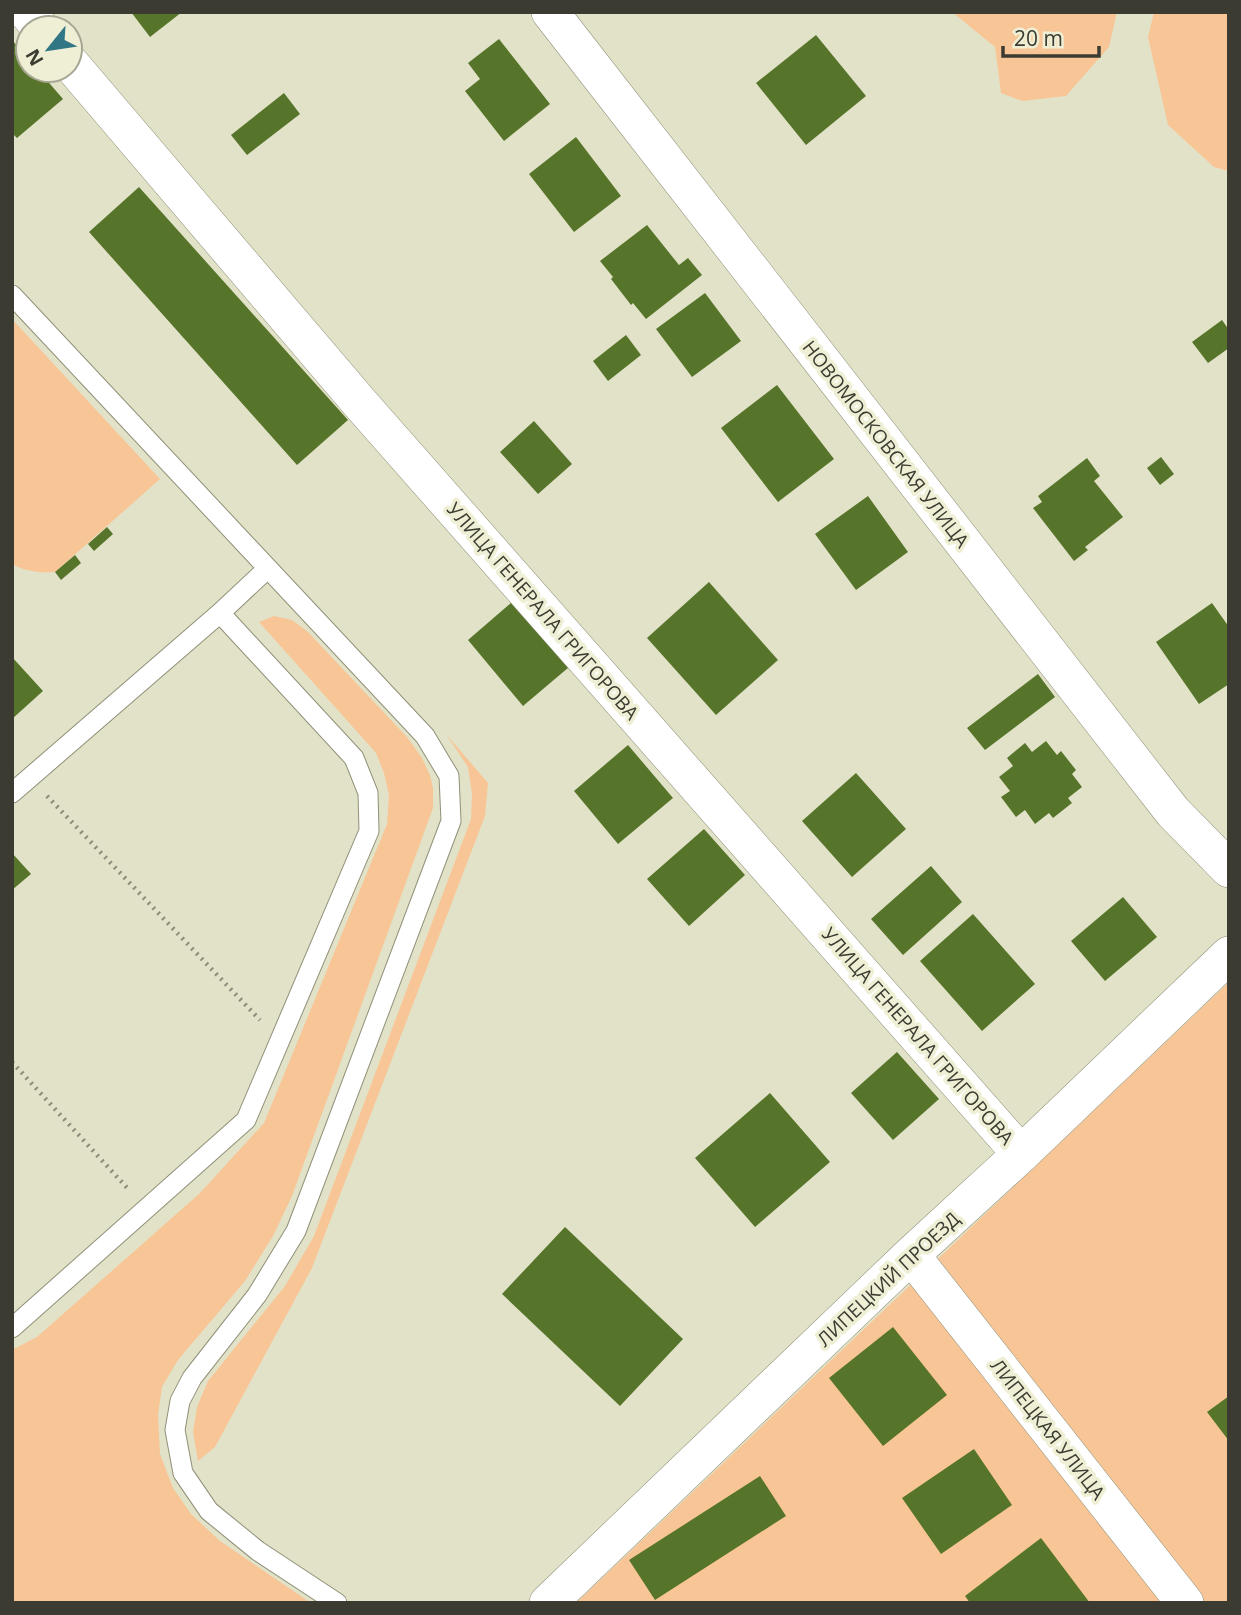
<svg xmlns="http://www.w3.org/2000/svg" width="1241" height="1615" font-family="'Open Sans',sans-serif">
  <rect width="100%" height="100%" fill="#e2e2c8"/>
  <path fill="#f8c696" d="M952,12H1117L1109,47L1066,96L1022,101L1001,93L995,47Z
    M1154,12H1229V171L1214,167L1168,125L1148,37Z
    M12,319L160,479L55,572C39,573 27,572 12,564Z
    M274,616L292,620L308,632L407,737L422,758L430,775L433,788V808L292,1196L273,1236L245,1281L178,1360L162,1387L158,1415L160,1454L173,1488L191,1514L220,1541L311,1603H12V1350L37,1337L199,1194L264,1123L387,824L389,795L384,773L376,753L259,622Z
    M446,734L488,783L485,816L312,1268L215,1447L198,1461L193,1432L197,1407L208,1381L285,1286L314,1236L471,819L472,794L468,767Z
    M1229,982V1603H576Z"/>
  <path fill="#57752a" d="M131,12H182L150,37Z
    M816,35L866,96L806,145L756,83Z
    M499,39L550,104L504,141L465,91L480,79L468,63Z
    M12,40L28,58V70H38L63,99L17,138L12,133Z
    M284,93L300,114L247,155L231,135Z
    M576,137L621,196L574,232L529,174Z
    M139,187L348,420L297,465L89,232Z
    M647,225L679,265L688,258L702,275L646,319L633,303L631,305L611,279L613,277L600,261Z
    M705,293L741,341L692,377L656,329Z
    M1222,320L1229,330V348L1208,363L1192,342Z
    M626,335L641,355L608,381L593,361Z
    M777,385L834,459L778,502L721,428Z
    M534,421L572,464L538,494L500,452Z
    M1161,457L1174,474L1160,485L1147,468Z
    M1087,458L1100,476L1094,481L1123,517L1085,547L1088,550L1074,561L1033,508L1042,502L1038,496Z
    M868,496L908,552L856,590L815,534Z
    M107,527L113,534L94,551L88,544Z
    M75,555L81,563L61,580L55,572Z
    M709,582L778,660L716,715L647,638Z
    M519,596L575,662L523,706L468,640Z
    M1212,603L1229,627V684L1199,704L1156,642Z
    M12,657L43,691L12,719Z
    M1038,674L1055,697L985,750L967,728Z
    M1046,741L1057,755L1061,751L1076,770L1072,774L1082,787L1068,798L1072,803L1053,818L1049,813L1035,824L1025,810L1016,817L1001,797L1010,791L999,777L1013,766L1007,758L1025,743L1032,752Z
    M628,745L673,798L618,844L574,791Z
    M856,773L906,829L852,877L802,821Z
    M704,829L745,875L689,926L647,879Z
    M12,853L31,874L12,890Z
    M931,866L962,902L903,955L871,919Z
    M1123,897L1157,937L1105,981L1071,941Z
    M973,914L1035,984L982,1031L920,961Z
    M897,1052L939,1099L893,1140L851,1093Z
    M770,1093L830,1162L755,1227L695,1158Z
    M565,1227L683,1339L620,1406L502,1294Z
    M893,1327L947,1395L883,1446L829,1378Z
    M1229,1396V1441L1207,1412Z
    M974,1449L1012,1505L941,1554L902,1498Z
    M760,1476L786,1516L655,1600L629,1560Z
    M1041,1538L1090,1603H970L965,1596Z"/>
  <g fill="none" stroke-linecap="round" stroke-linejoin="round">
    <defs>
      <path id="service" d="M12,295L425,736L449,776L451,821L296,1231L257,1295L192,1378L180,1401L175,1430L183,1473L209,1511L258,1551L337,1603
        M12,793L220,613L267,569
        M12,1328L246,1120L369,831L368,793L354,758L220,613"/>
      <path id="minor" d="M27,12L40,28
        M550,12L1173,812L1229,869
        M70,63L359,402L1021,1154
        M911,1255L1185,1603
        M548,1603L911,1255L1021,1154L1229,955"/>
    </defs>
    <use href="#service" stroke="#909079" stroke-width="21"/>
    <use href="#minor" stroke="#909079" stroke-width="38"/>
    <path stroke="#8c8c7a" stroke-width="4.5" stroke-dasharray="2 5" stroke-linecap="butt" d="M47,796L260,1020
      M12,1062L129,1190"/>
    <use href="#service" stroke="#fff" stroke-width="19"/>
    <use href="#minor" stroke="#fff" stroke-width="37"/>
  </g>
  <g text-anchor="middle" stroke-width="7" stroke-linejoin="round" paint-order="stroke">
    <g font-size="19" fill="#3b3b31" stroke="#efefd5">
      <text transform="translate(886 444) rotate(52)" y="7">НОВОМОСКОВСКАЯ УЛИЦА</text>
      <text transform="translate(543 611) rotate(49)" y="7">УЛИЦА ГЕНЕРАЛА ГРИГОРОВА</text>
      <text transform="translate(918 1036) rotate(49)" y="7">УЛИЦА ГЕНЕРАЛА ГРИГОРОВА</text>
      <text transform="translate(888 1279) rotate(-43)" y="7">ЛИПЕЦКИЙ ПРОЕЗД</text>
      <text transform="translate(1048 1429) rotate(52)" y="7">ЛИПЕЦКАЯ УЛИЦА</text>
    </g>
  </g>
  <rect width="1241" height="1615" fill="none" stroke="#3b3b31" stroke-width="28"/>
  <g transform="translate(49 49) rotate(240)"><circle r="33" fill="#efefd5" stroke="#a7a793" stroke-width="2"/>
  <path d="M0-5L12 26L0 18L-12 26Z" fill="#307684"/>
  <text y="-10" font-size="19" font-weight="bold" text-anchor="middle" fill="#3b3b31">N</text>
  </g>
  <path d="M1003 46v10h96v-10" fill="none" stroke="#3b3b31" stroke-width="3.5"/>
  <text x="1014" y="46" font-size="21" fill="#3b3b31" stroke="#efefd5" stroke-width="5" paint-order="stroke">20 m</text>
</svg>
